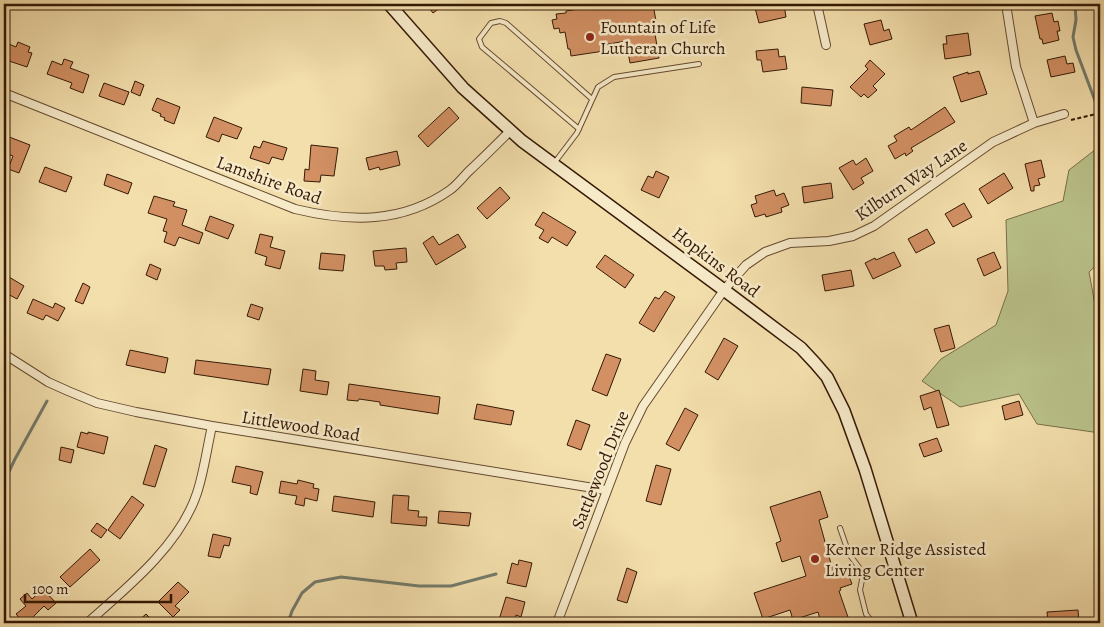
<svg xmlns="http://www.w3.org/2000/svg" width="1104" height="627" font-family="Alegreya,serif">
  <rect width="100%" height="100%" fill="#f3dfac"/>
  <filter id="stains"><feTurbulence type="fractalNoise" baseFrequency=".004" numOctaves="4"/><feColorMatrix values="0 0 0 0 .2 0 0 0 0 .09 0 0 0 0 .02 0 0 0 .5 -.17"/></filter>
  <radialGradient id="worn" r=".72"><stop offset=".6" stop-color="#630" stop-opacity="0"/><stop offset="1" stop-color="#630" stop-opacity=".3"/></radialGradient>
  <path fill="#bac28a" stroke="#776e48" d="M1100,146V262L1089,272L1100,332V433L1037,424L1019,394L960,407L922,381L941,359L996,325L1008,291L1006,220L1063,201L1069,170Z"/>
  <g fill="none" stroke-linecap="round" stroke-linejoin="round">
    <path stroke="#737b6c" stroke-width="3" d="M1075,4L1076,20L1073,37L1076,50L1100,114
      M4,482L15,459L47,401
      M288,623L292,611L302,593L315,582L341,577L419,586H451L496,574"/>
  </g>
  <path fill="#d29063" stroke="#341905" d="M426,4H445L433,13Z
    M610,4H653L656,21L653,22L659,58L630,63L626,41L603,45L604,51L571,56L570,49H568L565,32L560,33L559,28L554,29L552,20L557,19L556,14L566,13V11Z
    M754,4H774L775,7L784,5L786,17L759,23Z
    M1052,13L1054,22L1058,21L1060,31H1057L1059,40L1043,44L1042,39H1040L1035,16Z
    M881,20L884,31L889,29L892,39L870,45L864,24Z
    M968,33L971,55L945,59L943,44H947L946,36Z
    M4,42L16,47L18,42L30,47L28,52L32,53L27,67L9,61L10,59L4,56Z
    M778,49L779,57L785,56L787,69L763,72L761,60H757L756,51Z
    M1065,56L1067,64L1073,63L1075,72L1051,77L1047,60Z
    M64,59L73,62L70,68L89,75L83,93L70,88L72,83L47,74L52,61L62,65Z
    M870,60L885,74L873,86L877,90L868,98L864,94L861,97L850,87L868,69L865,66Z
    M979,71L987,94L961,102L953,77L968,72V74Z
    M135,81L144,85L140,96L131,92Z
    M104,83L129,92L124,105L99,96Z
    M802,87L833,90L831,106L801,103Z
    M157,98L180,107L174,124L164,120L165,118L160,116L161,114L152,110Z
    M449,107L459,118L428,147L418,136Z
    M945,107L955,122L911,148L913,151L906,156L905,153L895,159L888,146L897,141L894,136L909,127L911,130Z
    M214,117L242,128L237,139L222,134L219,142L206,137Z
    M4,135L30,145L19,173L8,169L13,156L4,153Z
    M263,141L287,148L283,160L272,157L269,164L250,158L254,146L260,148Z
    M311,145L338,148L334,176L321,175L320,182L304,181L305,169L309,170Z
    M397,151L400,165L380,170L379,167L369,170L366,158Z
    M866,158L873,171L861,178L864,183L853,190L839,168L853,160L856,165Z
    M1041,160L1045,177L1038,179L1040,185L1034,186V191H1031L1025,164Z
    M45,167L72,177L66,192L39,182Z
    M656,171L669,177L659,198L641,190L648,176L653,178Z
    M1004,173L1013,188L988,204L979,189Z
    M107,174L132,183L128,194L104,185Z
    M831,183L833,198L804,203L802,187Z
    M500,187L510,198L487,219L477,208Z
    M774,190L776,196L784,193L789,205L781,208L782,212L766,217L765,214L755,217L751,205L757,203L755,196Z
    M154,196L175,202L173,206L187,210L182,225L203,233L199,244L179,237L175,246L164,242L167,232L163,231L167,219L148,213Z
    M964,203L972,217L953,227L945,214Z
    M543,212L576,232L567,246L552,237L548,243L539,238L544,230L535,225Z
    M210,216L234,225L228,239L205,230Z
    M927,229L935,243L916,253L908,239Z
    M260,234L273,237L270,247L285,251L280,269L265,265L267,257L255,253Z
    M458,234L466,247L436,265L423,243L433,236L439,245Z
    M406,248L407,262L396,263L397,269L385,270L384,266H375L373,251Z
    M894,252L901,266L873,279L865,263L875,258L876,260Z
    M994,252L1001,268L984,276L977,259Z
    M321,253L345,255L343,271L319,269Z
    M605,255L634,275L625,288L596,267Z
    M150,264L161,269L157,280L146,275Z
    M851,270L854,286L825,291L822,275Z
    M4,274L24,286L17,299L4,292Z
    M83,283L90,287L83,304L75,301Z
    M665,291L675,297L654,332L639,323L655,297L659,299Z
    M33,299L53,308L55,303L65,308L58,321L46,315L43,320L27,313Z
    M251,304L263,308L259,320L247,316Z
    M949,325L955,348L941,352L934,329Z
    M724,338L738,346L718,380L705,372Z
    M130,350L168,358L165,373L126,365Z
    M606,354L621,359L607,396L592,390Z
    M196,360L271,369L268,385L194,374Z
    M303,369L316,371L315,380L329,382L327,395L300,391Z
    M349,384L440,397L438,414L380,405V402L359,399L358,401L347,400Z
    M939,390L949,425L937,428L931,407L924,410L920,396Z
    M1019,401L1023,415L1005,420L1002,406Z
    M477,404L514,411L511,425L474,419Z
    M685,408L698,415L679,451L666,444Z
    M576,420L590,425L581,450L567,445Z
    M81,432L88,434V432L108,437L104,454L77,447Z
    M937,438L942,451L924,457L919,444Z
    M155,445L167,449L155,487L143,484Z
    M61,447L74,450L71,463L59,460Z
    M656,465L671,469L661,505L646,501Z
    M236,466L263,472L257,495L250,493L251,486L232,482Z
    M298,480L314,484L313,488L319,489L317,501L305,498L304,506L295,504L297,496L279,493L281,481L297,484Z
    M820,491L828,517L819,520L833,571L836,574L847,571L852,584L840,588L841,590L839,591L850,623H821L818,612L793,620L790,610L763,619L754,593L806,576L800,556L782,562L776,543L781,541L770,507Z
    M393,495L409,496L408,510L419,511L418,517H427L426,526L391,523Z
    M132,496L144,505L120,539L108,530Z
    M334,496L375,502L373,517L332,511Z
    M439,511L471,513L469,526L438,523Z
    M97,523L107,530L101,538L91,531Z
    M213,534L231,538L229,546L224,545L220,558L208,556Z
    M90,549L100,560L70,587L60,577Z
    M519,560L532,563L526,587L507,583L512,563L518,565Z
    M627,568L637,572L627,603L617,600Z
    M178,582L189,592L175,606L180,610L173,617L158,602Z
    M43,589L56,603L48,610L44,606L33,617L35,619L31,623H24L16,614L26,606L20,599L27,593L32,599Z
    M506,597L525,602L521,617L516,615L514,623H498Z
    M1078,610L1079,623H1048L1047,612Z
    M146,614L155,623H136Z"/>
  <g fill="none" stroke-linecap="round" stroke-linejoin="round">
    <defs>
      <path id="lane" d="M579,129L482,47L479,39L491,23L500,21L506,23L592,99
        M555,162L577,133L598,87L614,77L699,64
        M840,528L849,554L861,570L862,580L860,590L866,614L873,623"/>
      <path id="street" d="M817,4L826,45
        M1006,4L1016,67L1034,123
        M4,93L295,209C349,222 402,224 450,190C457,185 463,177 469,171C483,158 497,144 510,131
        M4,354L48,382L68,391L97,403L136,412L212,426L606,490
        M87,623C127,588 180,545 197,493C204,472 207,448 212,426
        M557,623L625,443L643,406L724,290L746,265L765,252L790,243L829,241L853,236L874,226L993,142L1034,123L1064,114"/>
      <path id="secondary" d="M389,4L463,88L522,141L724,290L801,348L815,363L827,377L844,411L865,469L912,623"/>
    </defs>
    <use href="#lane" stroke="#644a2f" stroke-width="6"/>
    <use href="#street" stroke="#644a2f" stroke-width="10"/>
    <use href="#secondary" stroke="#341905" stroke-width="14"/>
    <path stroke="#341905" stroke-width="2" stroke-dasharray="4 2.5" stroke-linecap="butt" d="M1071,120L1100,113"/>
    <use href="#lane" stroke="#f7eac9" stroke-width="4"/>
    <use href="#street" stroke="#f7eac9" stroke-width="8"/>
    <use href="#secondary" stroke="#f7eac9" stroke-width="11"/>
  </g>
  <g fill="#8f2418" stroke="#f7eac9" stroke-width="2">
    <circle cx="590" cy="37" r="5"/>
    <circle cx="815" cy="559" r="5"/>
  </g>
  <g text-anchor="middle" stroke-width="5" stroke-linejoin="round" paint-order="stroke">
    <g font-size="18" fill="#341905" stroke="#f7eac9" text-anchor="start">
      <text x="600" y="33">Fountain of Life<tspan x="600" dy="21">Lutheran Church</tspan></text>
      <text x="825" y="555">Kerner Ridge Assisted<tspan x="825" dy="21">Living Center</tspan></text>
    </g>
    <g font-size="18" fill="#341905" stroke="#f7eac9">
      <text transform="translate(269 180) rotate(20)" y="6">Lamshire Road</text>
      <text transform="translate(911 180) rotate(-34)" y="6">Kilburn Way Lane</text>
      <text transform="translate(716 262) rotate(37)" y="6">Hopkins Road</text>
      <text transform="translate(301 426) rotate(9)" y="6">Littlewood Road</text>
      <text transform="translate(600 470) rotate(-68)" y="6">Sattlewood Drive</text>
    </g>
  </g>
  <rect width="1104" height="627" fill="none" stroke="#f3dfac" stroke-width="20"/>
  <rect x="5" y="5" width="1094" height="617" fill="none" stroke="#341905" stroke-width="2.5"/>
  <rect x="10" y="10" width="1084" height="607" fill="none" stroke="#341905"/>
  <path d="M25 594v8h146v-8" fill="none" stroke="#341905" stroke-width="2.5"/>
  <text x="32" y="594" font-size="15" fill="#341905" stroke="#f7eac9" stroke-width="4" paint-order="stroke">100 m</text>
  <rect width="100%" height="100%" filter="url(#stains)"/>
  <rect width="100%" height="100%" fill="url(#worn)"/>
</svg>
